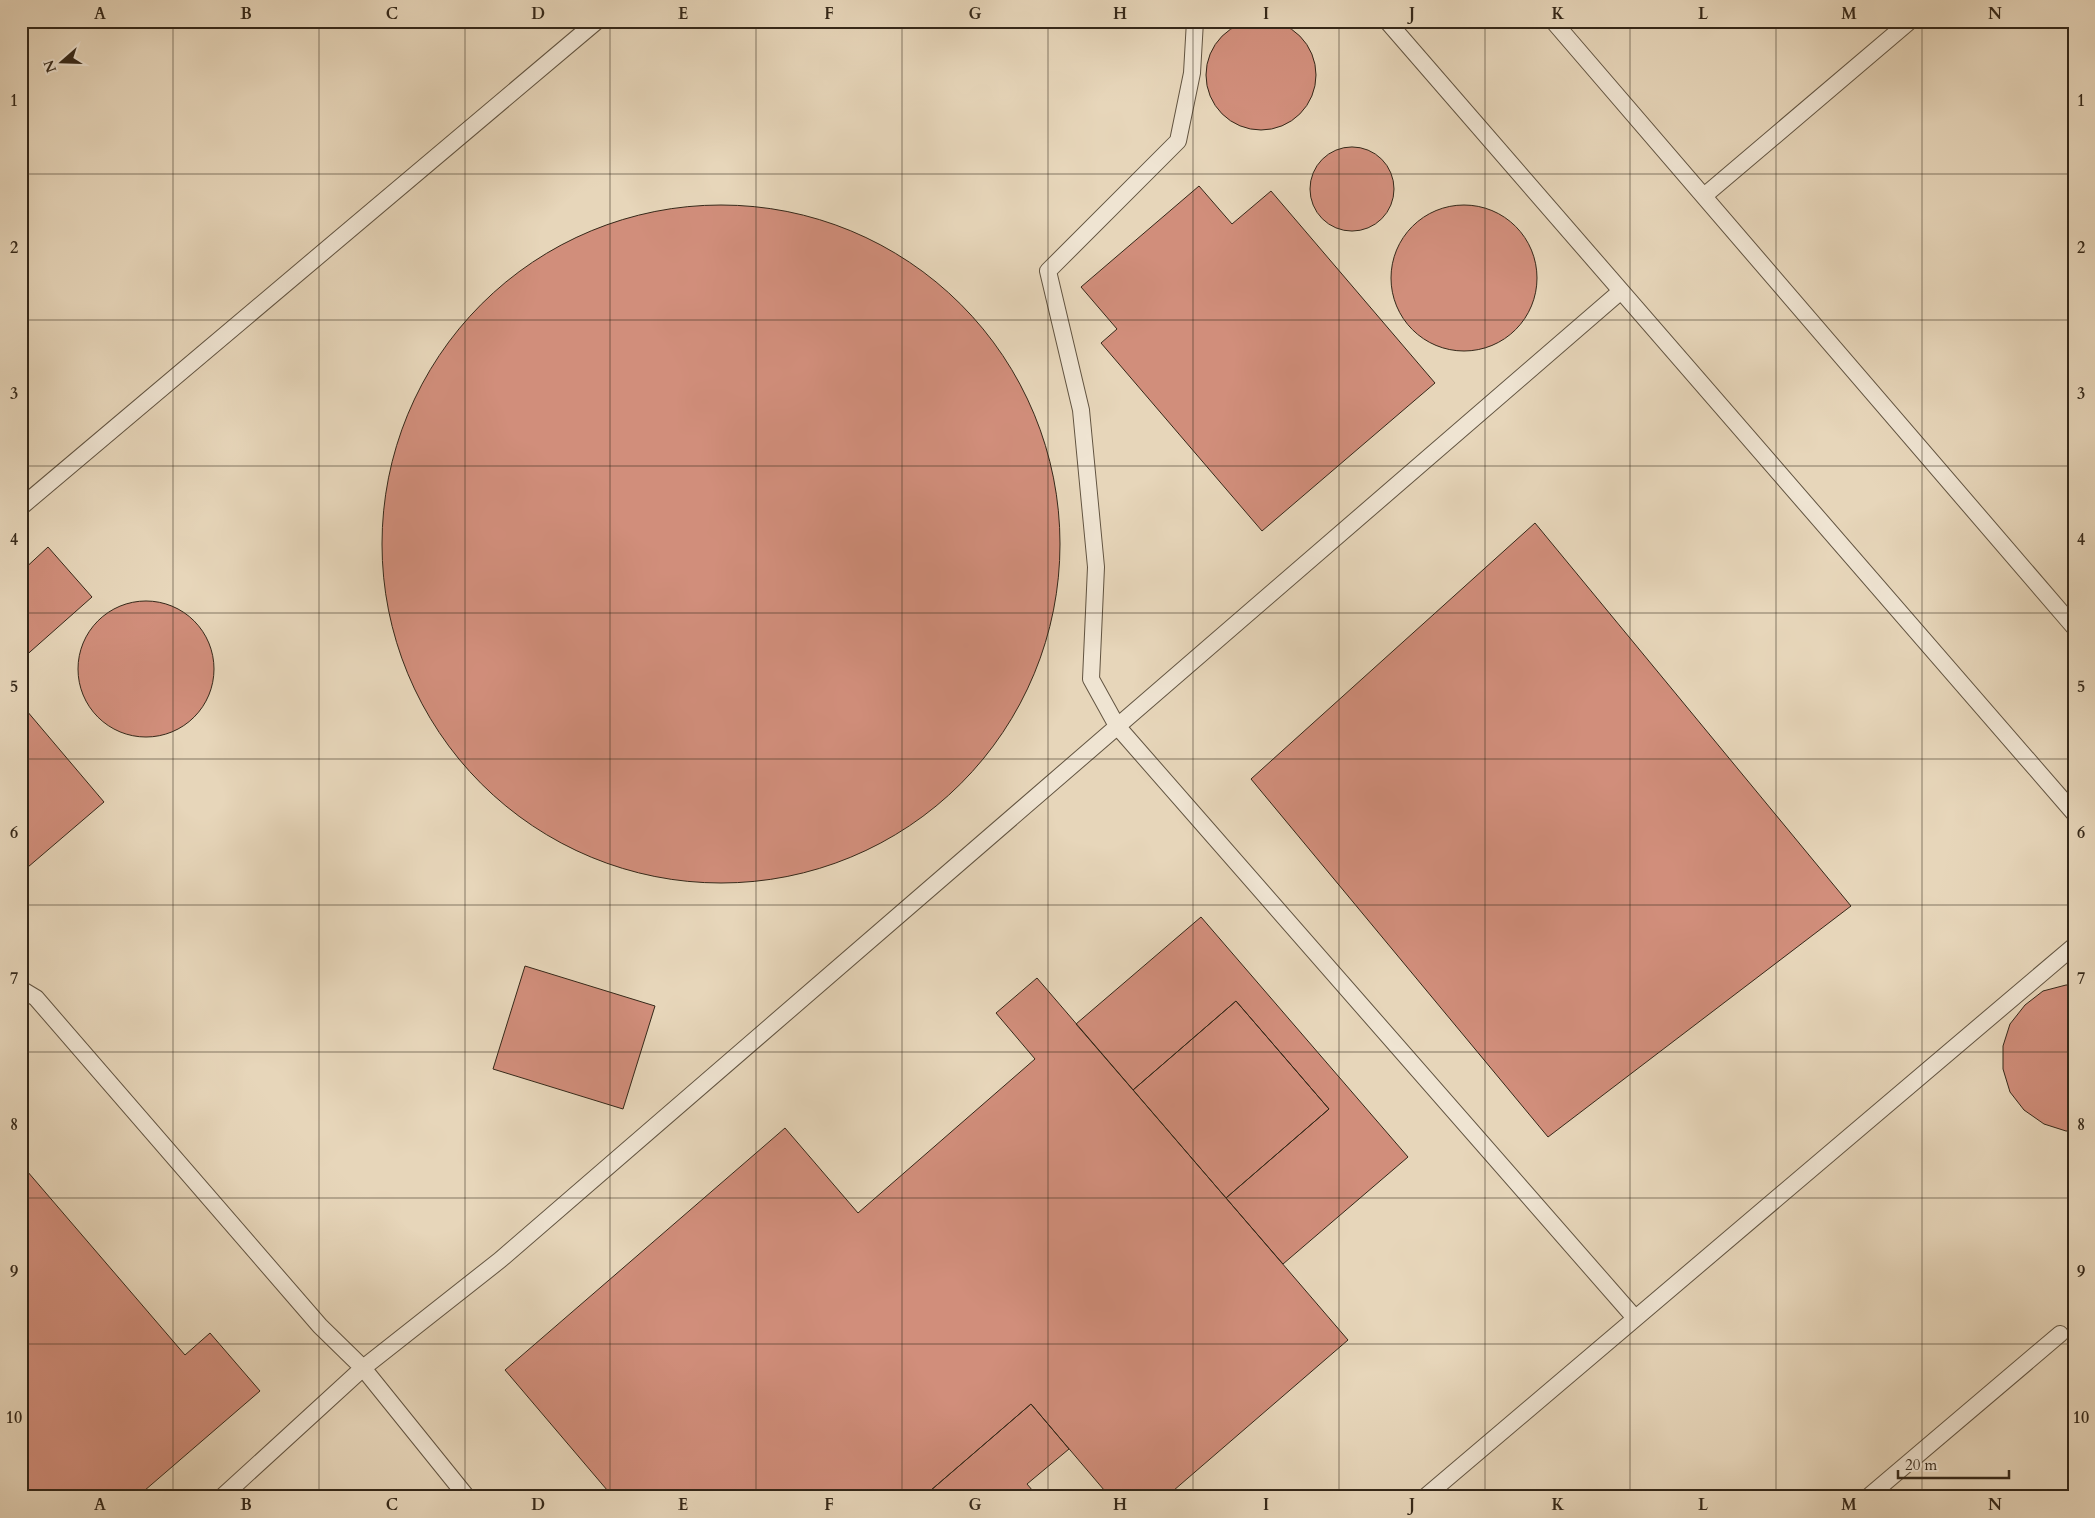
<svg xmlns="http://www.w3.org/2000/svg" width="2095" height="1518" font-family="Cardo,serif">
  <rect width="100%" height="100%" fill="#e7d6ba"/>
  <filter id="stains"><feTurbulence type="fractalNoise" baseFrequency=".004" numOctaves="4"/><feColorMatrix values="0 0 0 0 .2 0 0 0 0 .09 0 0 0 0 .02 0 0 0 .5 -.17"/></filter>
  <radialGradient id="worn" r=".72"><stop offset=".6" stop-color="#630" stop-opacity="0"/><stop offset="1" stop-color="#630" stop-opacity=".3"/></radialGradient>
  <path fill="#d18e7b" stroke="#352819" d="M1206 75a55 55 0 1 1 110 0a55 55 0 1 1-110 0Z
    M1310 189a42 42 0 1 1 84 0a42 42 0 1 1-84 0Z
    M1199,186L1232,224L1271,191L1435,383L1262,531L1101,343L1117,329L1081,287Z
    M382 544a339 339 0 1 1 678 0a339 339 0 1 1-678 0Z
    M1391 278a73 73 0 1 1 146 0a73 73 0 1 1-146 0Z
    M1535,523L1851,906L1548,1137L1251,779Z
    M48,547L92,597L22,659L21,572Z
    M78 669a68 68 0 1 1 136 0a68 68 0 1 1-136 0Z
    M21,704L104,802L21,873Z
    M1201,917L1408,1157L1283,1264L1226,1198L1329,1109L1236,1001L1133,1090L1076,1024Z
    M525,966L655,1006L623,1109L493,1069Z
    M1037,978L1348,1340L1166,1497H1110L1031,1404L923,1497H613L505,1370L785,1128L858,1213L1035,1059L996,1013Z
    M2066,985H2074V1131H2066L2044,1124L2024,1110L2010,1092L2003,1069V1046L2010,1024L2025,1005L2043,991Z
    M1236,1001L1329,1109L1226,1198L1133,1090Z
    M21,1164L185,1355L210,1333L260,1391L137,1497H21Z
    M1031,1404L1069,1449L1027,1484L1038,1497H923Z"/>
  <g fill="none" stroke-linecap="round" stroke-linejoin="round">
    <defs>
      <path id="lane" d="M1195,21L1192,73L1178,141L1048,271L1081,410L1096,567L1091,679L1117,726L1635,1318
        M1387,21L2074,813
        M1553,21L2074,627
        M1704,196L1910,21
        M21,507L597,21
        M21,989L36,998L320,1326L363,1368L222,1497
        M467,1497L363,1368L500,1260L1621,291
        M1425,1497L2074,946
        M1868,1497L2060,1334"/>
    </defs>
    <use href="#lane" stroke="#625441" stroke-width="18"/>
    <use href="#lane" stroke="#efe4d2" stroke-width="16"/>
  </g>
  <path fill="none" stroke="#352819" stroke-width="1" stroke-opacity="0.55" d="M173,21V1497M319,21V1497M465,21V1497M610,21V1497M756,21V1497M902,21V1497M1048,21V1497M1193,21V1497M1339,21V1497M1485,21V1497M1630,21V1497M1776,21V1497M1922,21V1497M21,174H2074M21,320H2074M21,466H2074M21,613H2074M21,759H2074M21,905H2074M21,1052H2074M21,1198H2074M21,1344H2074"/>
  <rect width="2095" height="1518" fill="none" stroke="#e7d6ba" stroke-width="55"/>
  <g transform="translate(62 62) rotate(250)" stroke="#efe4d2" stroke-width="4" paint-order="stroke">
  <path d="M0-4L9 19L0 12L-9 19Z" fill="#352819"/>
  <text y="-8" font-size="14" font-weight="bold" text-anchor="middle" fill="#352819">N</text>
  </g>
  <path d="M1898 1470v8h111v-8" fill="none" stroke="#352819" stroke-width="2.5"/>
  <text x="1905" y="1470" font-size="15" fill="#352819" stroke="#efe4d2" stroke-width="4" paint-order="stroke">20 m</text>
  <rect x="28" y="28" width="2040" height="1462" fill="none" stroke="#352819" stroke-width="2"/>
  <g font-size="16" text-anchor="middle" font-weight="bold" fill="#352819">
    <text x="100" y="19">A</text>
    <text x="246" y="19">B</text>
    <text x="392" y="19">C</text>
    <text x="538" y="19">D</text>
    <text x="683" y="19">E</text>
    <text x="829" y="19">F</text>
    <text x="975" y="19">G</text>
    <text x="1120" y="19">H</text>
    <text x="1266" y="19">I</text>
    <text x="1412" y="19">J</text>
    <text x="1558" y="19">K</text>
    <text x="1703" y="19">L</text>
    <text x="1849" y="19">M</text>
    <text x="1995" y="19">N</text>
    <text x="14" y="106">1</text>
    <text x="2081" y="106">1</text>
    <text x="14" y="253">2</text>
    <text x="2081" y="253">2</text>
    <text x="14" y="399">3</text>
    <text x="2081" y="399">3</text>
    <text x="14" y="545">4</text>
    <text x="2081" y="545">4</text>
    <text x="14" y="692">5</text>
    <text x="2081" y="692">5</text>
    <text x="14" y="838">6</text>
    <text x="2081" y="838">6</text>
    <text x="14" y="984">7</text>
    <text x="2081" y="984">7</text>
    <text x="14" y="1130">8</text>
    <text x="2081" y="1130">8</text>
    <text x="14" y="1277">9</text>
    <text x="2081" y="1277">9</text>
    <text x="14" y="1423">10</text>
    <text x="2081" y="1423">10</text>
    <text x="100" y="1510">A</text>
    <text x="246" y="1510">B</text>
    <text x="392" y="1510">C</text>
    <text x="538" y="1510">D</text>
    <text x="683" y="1510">E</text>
    <text x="829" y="1510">F</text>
    <text x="975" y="1510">G</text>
    <text x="1120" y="1510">H</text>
    <text x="1266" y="1510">I</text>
    <text x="1412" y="1510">J</text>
    <text x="1558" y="1510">K</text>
    <text x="1703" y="1510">L</text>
    <text x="1849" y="1510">M</text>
    <text x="1995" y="1510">N</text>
  </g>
  <rect width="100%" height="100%" filter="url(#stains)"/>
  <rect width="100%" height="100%" fill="url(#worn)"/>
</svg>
